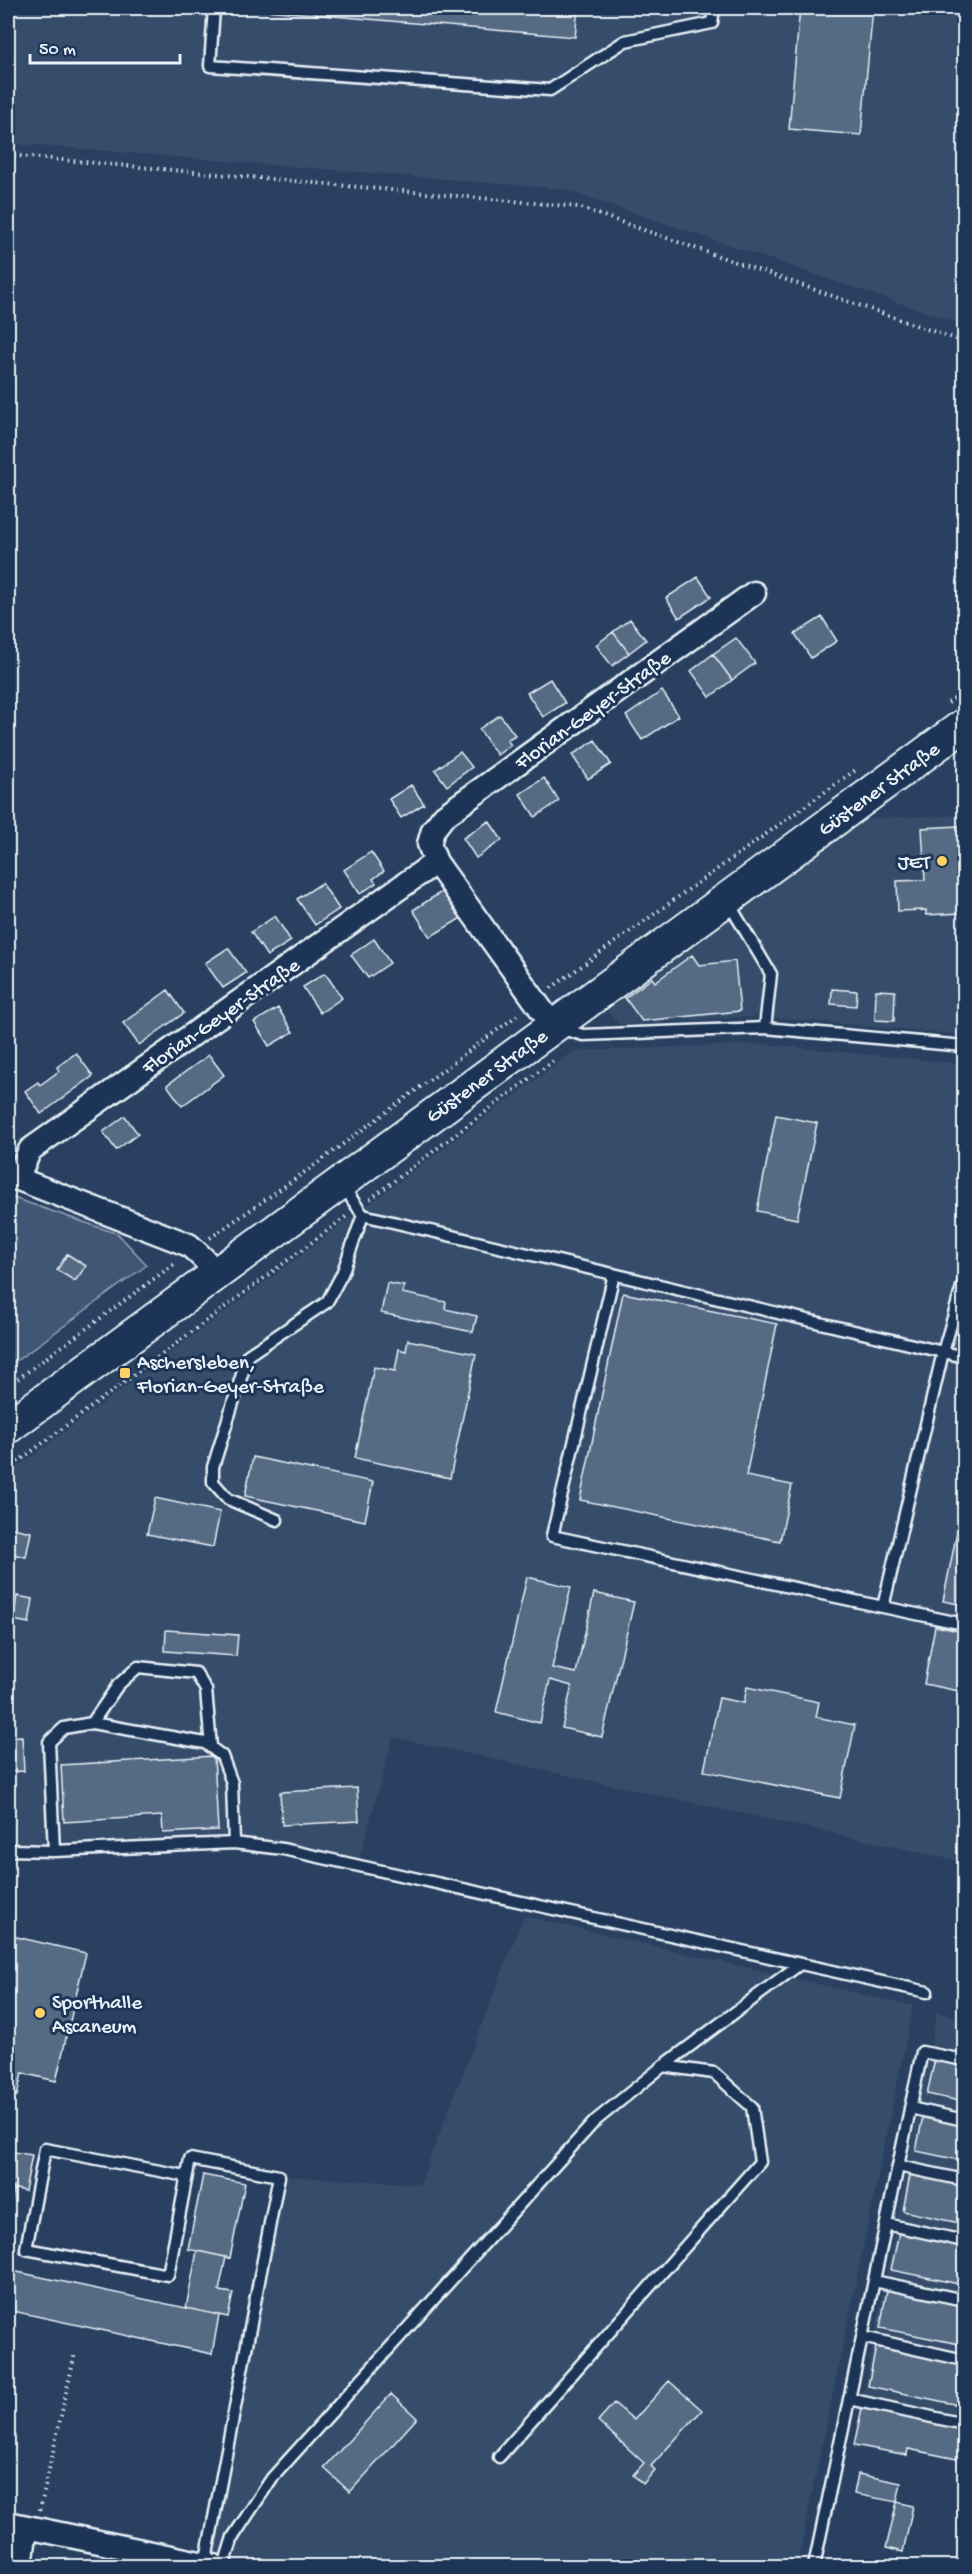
<svg xmlns="http://www.w3.org/2000/svg" width="972" height="2574" font-family="'Gochi Hand',sans-serif">
  <rect width="100%" height="100%" fill="#294061"/>
  <filter id="ink" filterUnits="userSpaceOnUse"><feTurbulence type="fractalNoise" baseFrequency=".0167" numOctaves="2"/><feDisplacementMap in="SourceGraphic" scale="12" xChannelSelector="R" yChannelSelector="G"/><feConvolveMatrix kernelMatrix="1 2 1 2 8 2 1 2 1" color-interpolation-filters="sRGB"/></filter>
  <g filter="url(#ink)">
    <path fill="#364d6b" d="M8,8H964V325L564,189L8,143Z
      M964,815V1035L759,1016L619,1025L602,1005L853,819Z
      M762,1044L964,1064V1862L393,1737L359,1859L278,1841L223,1837L30,1844L8,1842V1474L574,1051Z
      M524,1916L913,2006L797,2566L205,2565L279,2176L420,2184Z
      M937,2012L964,2019V2460L908,2449L907,2455L853,2448Z"/>
    <path fill="#415774" stroke="#94a4b6" stroke-width="1.5" d="M8,1196L118,1234L147,1265L8,1367Z"/>
    <path fill="#556a83" stroke="#e8f1f8" stroke-width="1.5" d="M240,8H578L575,37Z
      M800,8H873L861,135L789,129Z
      M698,577L711,597L679,618L666,598Z
      M822,617L837,641L811,658L795,634Z
      M630,619L646,640L629,653L613,632Z
      M613,632L629,653L612,666L596,645Z
      M736,638L755,663L732,680L713,654Z
      M713,654L732,680L710,697L691,671Z
      M550,679L565,703L543,717L527,693Z
      M662,691L679,716L642,740L626,716Z
      M500,715L515,735L507,740L511,745L497,755L479,729Z
      M595,740L611,764L588,779L572,755Z
      M460,752L472,767L447,786L435,770Z
      M544,778L559,801L535,817L520,794Z
      M411,785L424,804L401,818L389,799Z
      M489,821L502,840L476,858L463,838Z
      M959,826L962,913L926,915V910L898,911L897,881L925,880L922,828Z
      M371,852L384,871L373,879L376,883L360,894L344,870Z
      M322,883L339,909L315,925L297,899Z
      M446,889L463,917L430,937L413,910Z
      M275,916L291,941L267,956L251,932Z
      M374,939L390,963L368,978L351,955Z
      M228,948L246,973L223,988L205,963Z
      M692,955L699,965L735,961L740,1011L642,1021L625,998L652,978L655,982Z
      M325,973L342,998L320,1013L303,987Z
      M832,989L857,991L856,1006L831,1004Z
      M168,990L184,1013L139,1045L123,1023Z
      M876,990L895,991L894,1021L875,1020Z
      M278,1008L293,1032L269,1046L254,1022Z
      M76,1053L93,1076L41,1114L25,1091L38,1082L40,1085L59,1071L57,1067Z
      M209,1055L224,1075L182,1106L167,1085Z
      M776,1115L817,1123L797,1219L757,1211Z
      M125,1116L138,1134L116,1150L103,1132Z
      M67,1254L86,1266L75,1281L57,1270Z
      M387,1283L404,1286L402,1293L446,1302L445,1309L477,1316L473,1332L381,1313Z
      M623,1293L777,1324L746,1476L792,1485L780,1541L580,1500Z
      M408,1340L476,1354L450,1478L355,1458L374,1367L395,1371L399,1349L406,1351Z
      M253,1457L373,1482L365,1521L245,1496Z
      M155,1498L220,1512L213,1547L147,1534Z
      M963,1502H964V1605L943,1601Z
      M8,1527L31,1532L26,1557L8,1553Z
      M527,1577L571,1587L552,1668L576,1673L594,1593L634,1602L602,1737L562,1728L572,1686L550,1680L540,1723L496,1712Z
      M17,1596L33,1599L29,1623L13,1620Z
      M935,1626L964,1632V1692L924,1684Z
      M166,1630L238,1635L236,1656L165,1651Z
      M747,1687L819,1702L816,1717L855,1725L840,1798L704,1771L719,1698L744,1703Z
      M22,1736L24,1771L8,1772V1737Z
      M214,1756L218,1830L163,1833L162,1816L64,1822L61,1765Z
      M357,1788L359,1821L282,1825L280,1792Z
      M8,1935L86,1953L56,2081L22,2073L17,2096L8,2094Z
      M935,2059L964,2065V2102L927,2094Z
      M923,2116L964,2124V2161L916,2151Z
      M8,2151L32,2155L25,2191L8,2187Z
      M203,2175L245,2183L230,2258L188,2249Z
      M910,2175L964,2186V2224L903,2211Z
      M8,2187L14,2188L8,2221Z
      M899,2233L964,2246V2285L891,2270Z
      M197,2251L226,2257L219,2291L233,2293L228,2317L186,2308Z
      M8,2270L219,2315L212,2354L8,2310Z
      M887,2290L964,2306V2345L880,2328Z
      M876,2347L964,2365V2406L868,2386Z
      M669,2381L702,2410L651,2466L655,2470L643,2484L633,2475L644,2463L598,2421L614,2403L634,2420Z
      M391,2394L417,2418L350,2492L324,2468Z
      M862,2408L964,2429V2451L959,2450L957,2459L908,2449L907,2455L854,2445Z
      M858,2474L901,2483L897,2502L854,2494Z
      M897,2502L913,2506L903,2552L886,2548Z"/>
    <g fill="none" stroke-linecap="round" stroke-linejoin="round">
      <defs>
        <path id="lane" d="M214,8L210,66L550,90L625,41L712,23L714,8
          M728,902L771,974L765,1028
          M559,1028L583,1035L765,1028L964,1046
          M342,1185L363,1215L964,1357
          M614,1274L552,1536L883,1607L943,1352L964,1280
          M277,1520L228,1499L213,1482V1467L248,1355L327,1302L342,1274L363,1215
          M883,1607L964,1624
          M92,1723L118,1685L138,1667L196,1673L206,1690L211,1747
          M8,1850L54,1851L234,1843L283,1849L927,1992
          M54,1851L49,1742L64,1728L92,1723L205,1743L222,1756L232,1783L234,1843
          M663,2066L800,1964
          M910,2108L964,2120
          M898,2166L964,2180
          M186,2176L45,2149L26,2249L168,2275L190,2159L279,2176L205,2565
          M886,2224L964,2241
          M874,2281L964,2300
          M862,2337L964,2360
          M849,2399L964,2424
          M224,2566L233,2537L272,2478L595,2121L663,2066L714,2073L752,2107L760,2162L499,2457
          M814,2566L922,2052L964,2060"/>
        <path id="street" d="M436,862L553,1026
          M8,1175L189,1245L204,1259L216,1274
          M17,1179L30,1150L436,862L429,844L433,830L444,816L754,593
          M8,2523L214,2566
          M21,2566L26,2527"/>
        <path id="secondary" d="M8,1427L964,725"/>
      </defs>
      <use href="#lane" stroke="#e8f1f8" stroke-width="15"/>
      <use href="#street" stroke="#e8f1f8" stroke-width="27"/>
      <use href="#secondary" stroke="#e8f1f8" stroke-width="36"/>
      <path stroke="#e8f1f8" stroke-width="4" stroke-dasharray="1.5 4.5" stroke-linecap="butt" d="M8,155L578,207L964,342
        M948,703L964,692
        M551,988L857,769
        M370,1199L553,1061
        M210,1238L312,1167L519,1014
        M8,1386L177,1262
        M8,1469L347,1216
        M40,2510L75,2353"/>
      <use href="#lane" stroke="#1d3557" stroke-width="10"/>
      <use href="#street" stroke="#1d3557" stroke-width="22"/>
      <use href="#secondary" stroke="#1d3557" stroke-width="32"/>
    </g>
  </g>
  <g fill="#ffd166" stroke="#1d3557" stroke-width="2">
    <circle cx="942" cy="861" r="6"/>
    <rect x="119" y="1367" width="12" height="12" rx="3"/>
    <circle cx="40" cy="2013" r="6"/>
  </g>
  <g text-anchor="middle" stroke-width="6" stroke-linejoin="round" paint-order="stroke">
    <g font-size="21" fill="#e8f1f8" stroke="#1d3557">
      <text transform="translate(592 709) rotate(-36)" y="7">Florian-Geyer-Straße</text>
      <text transform="translate(878 788) rotate(-36)" y="7">Güstener Straße</text>
      <text transform="translate(220 1015) rotate(-35)" y="7">Florian-Geyer-Straße</text>
      <text transform="translate(486 1075) rotate(-36)" y="7">Güstener Straße</text>
    </g>
    <g font-size="21" fill="#e8f1f8" stroke="#1d3557" text-anchor="start">
      <text x="930" y="868" text-anchor="end">JET</text>
      <text x="137" y="1368">Aschersleben,<tspan x="137" dy="24">Florian-Geyer-Straße</tspan></text>
      <text x="52" y="2008">Sporthalle<tspan x="52" dy="24">Ascaneum</tspan></text>
    </g>
  </g>
  <rect width="972" height="2574" fill="none" stroke="#1d3557" stroke-width="30"/>
  <rect x="15" y="15" width="942" height="2544" fill="none" stroke="#e8f1f8" stroke-width="2" filter="url(#ink)"/>
  <path d="M30 54v9h150v-9" fill="none" stroke="#e8f1f8" stroke-width="3"/>
  <text x="39" y="54" font-size="18" fill="#e8f1f8" stroke="#1d3557" stroke-width="4.5" paint-order="stroke">50 m</text>
</svg>
